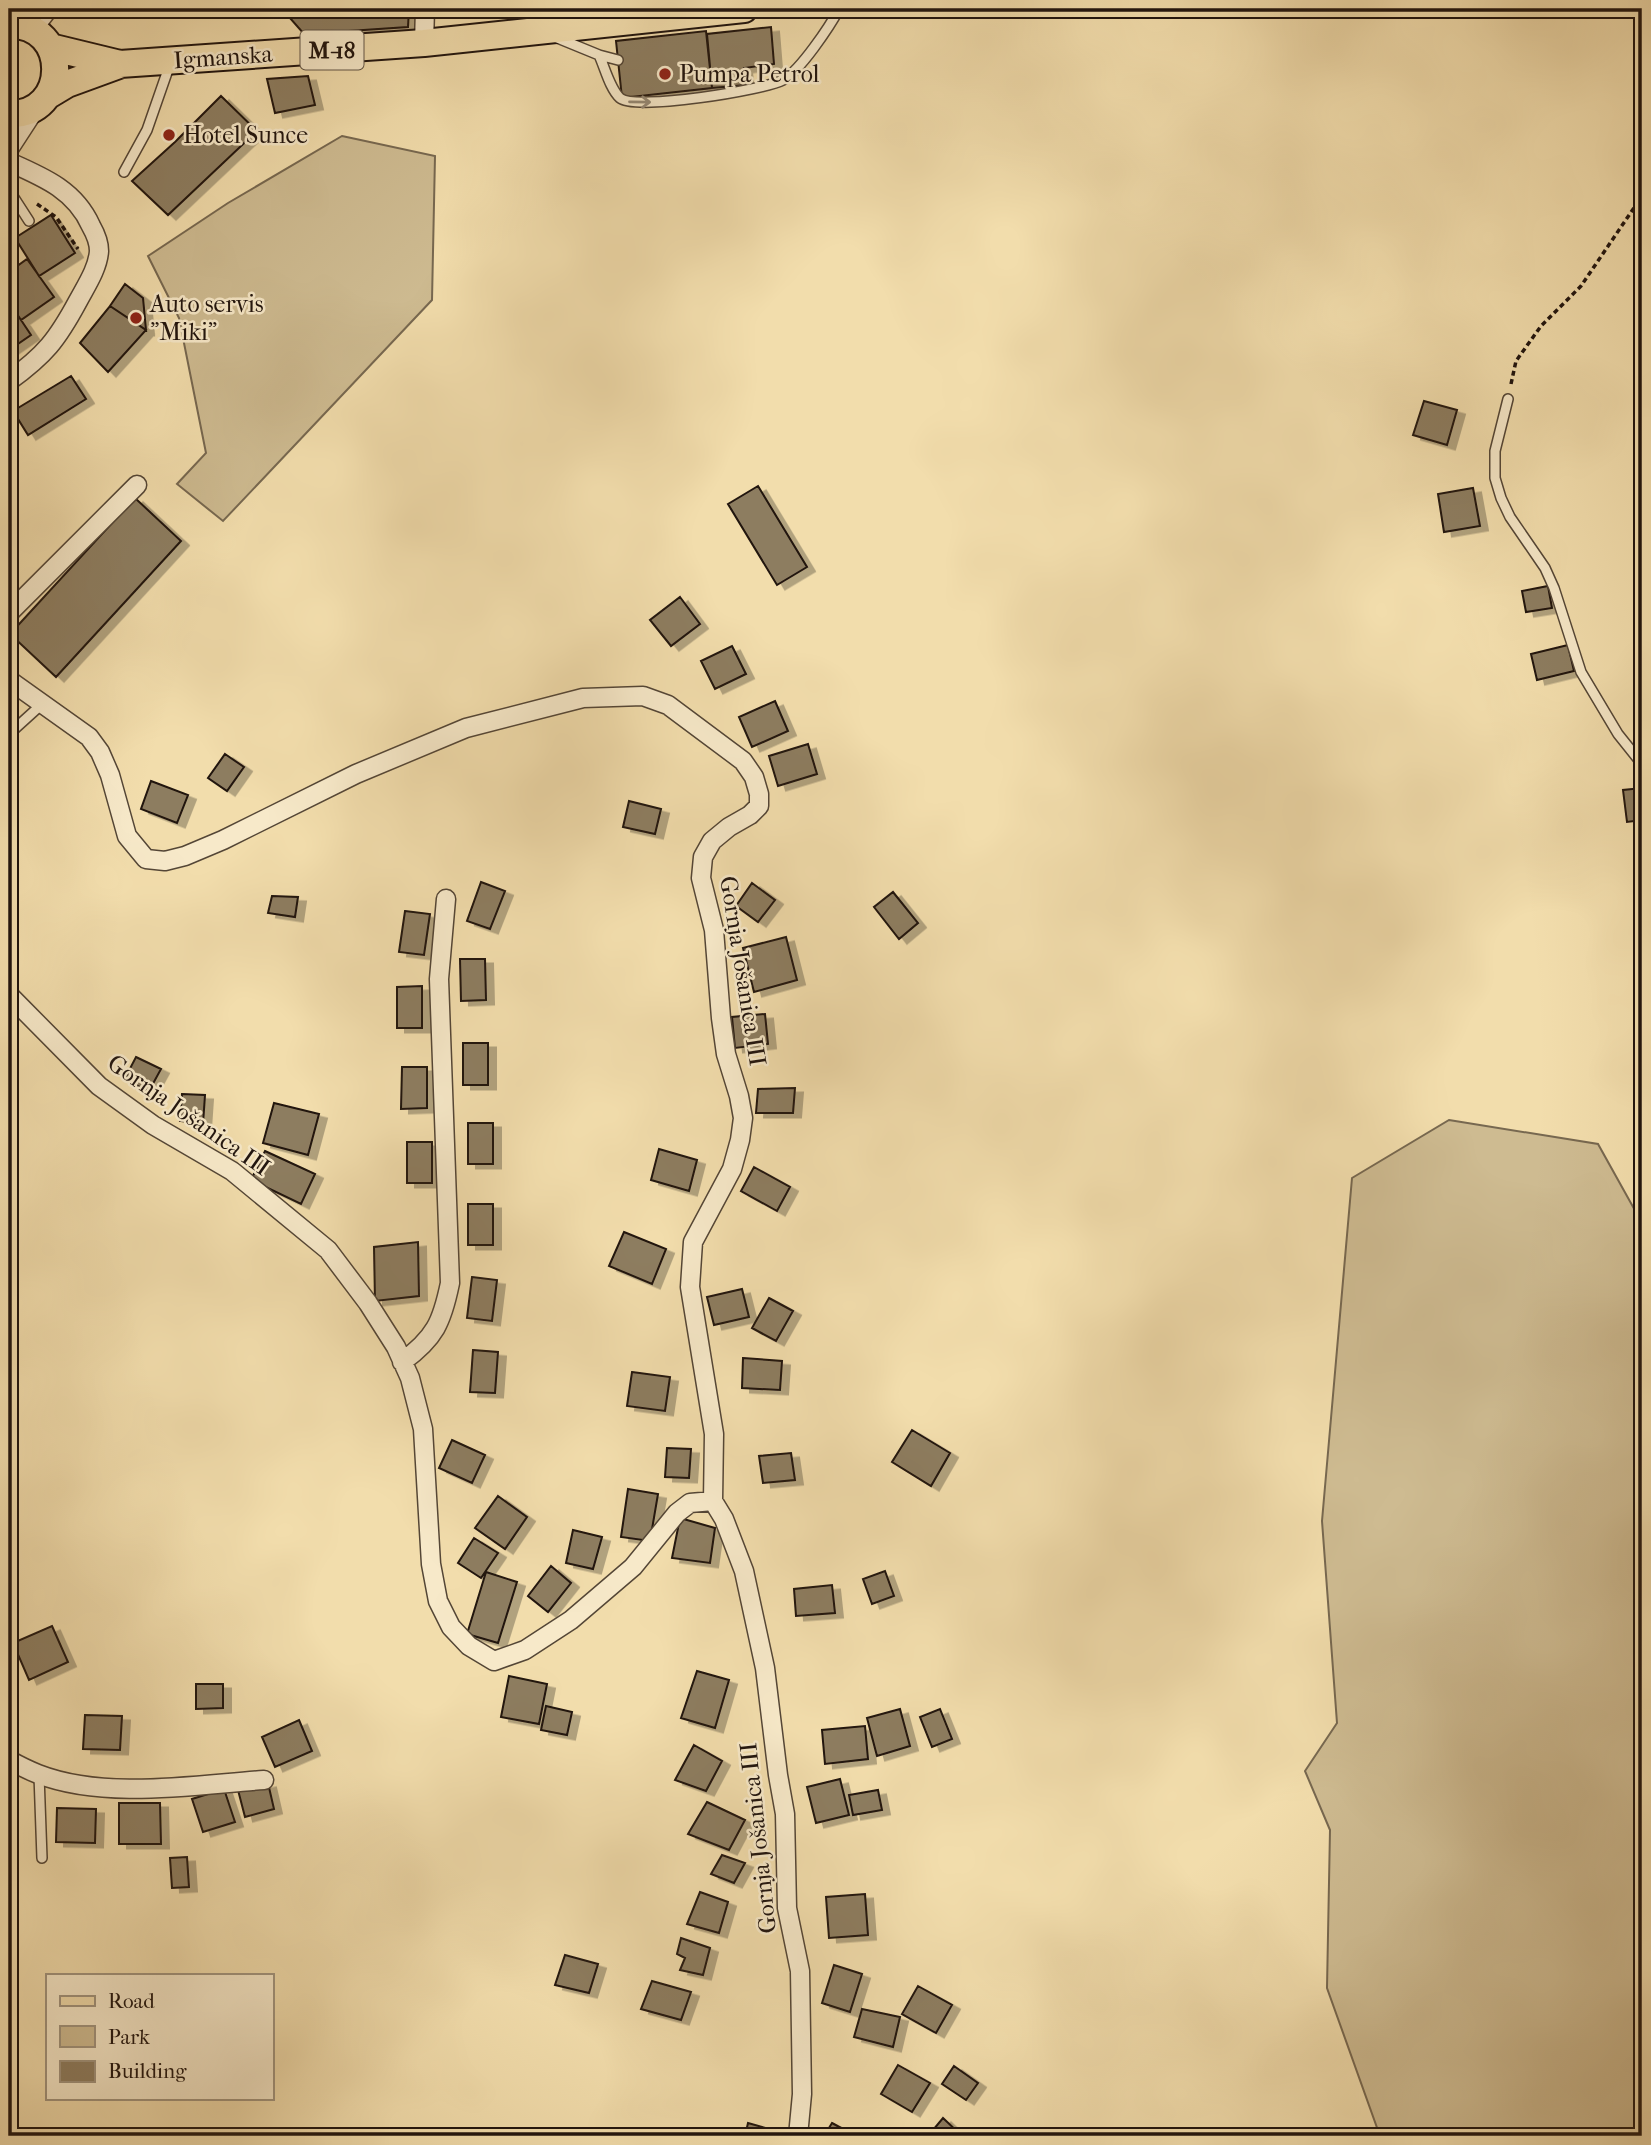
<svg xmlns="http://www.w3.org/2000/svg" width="1651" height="2145" font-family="'IM FELL French Canon',serif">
  <defs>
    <filter id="shadow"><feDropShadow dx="8" dy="4.5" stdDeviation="0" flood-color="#0004"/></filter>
  </defs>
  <rect width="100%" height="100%" fill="#f2ddac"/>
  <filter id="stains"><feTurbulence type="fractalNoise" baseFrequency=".00286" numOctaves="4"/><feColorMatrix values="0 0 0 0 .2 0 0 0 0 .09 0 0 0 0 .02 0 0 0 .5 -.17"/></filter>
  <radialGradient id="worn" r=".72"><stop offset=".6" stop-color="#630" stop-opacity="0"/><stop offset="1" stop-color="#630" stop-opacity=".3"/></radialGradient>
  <path fill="#cebb91" stroke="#776850" stroke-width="2" d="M342,136L435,156L432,300L223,521L177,484L206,453L179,318L148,256L228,203Z
    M1449,1120L1598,1144L1642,1223V2136H1380L1327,1988L1330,1830L1305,1771L1337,1723L1322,1521L1352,1178Z"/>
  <path fill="#8d7d60" stroke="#20140e" stroke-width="2" filter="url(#shadow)" d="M282,9H409L408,27L304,34Z
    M771,27L774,64L744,68L746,85L712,88L707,34Z
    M706,31L712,88L622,98L616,41Z
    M308,76L315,105L275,113L267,79Z
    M221,96L257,131L168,215L132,181L175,142Z
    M51,215L75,253L39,276L15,238Z
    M27,259L54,297L21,320L9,302V272Z
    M125,284L143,298L146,330L110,306Z
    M9,302L31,335L9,350Z
    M110,306L146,330L108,372L80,343Z
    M71,376L86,399L28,435L13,411Z
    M1424,401L1457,410L1447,445L1413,435Z
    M758,486L807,567L777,585L728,504Z
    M1473,488L1480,526L1444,532L1438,494Z
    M135,498L181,541L56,677L10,634Z
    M1548,586L1552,608L1526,612L1522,591Z
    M680,597L700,624L671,646L650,620Z
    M1568,645L1574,671L1537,680L1531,654Z
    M732,646L746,674L715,689L701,661Z
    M775,701L788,731L752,747L739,717Z
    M808,744L817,774L778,786L769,756Z
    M225,754L244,767L227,791L208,778Z
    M151,781L188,795L177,823L141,809Z
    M1642,788V820L1627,822L1623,790Z
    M629,801L661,809L655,834L623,827Z
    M481,882L505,891L490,929L467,921Z
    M752,883L775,900L758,922L736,906Z
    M893,892L918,923L899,939L874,907Z
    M272,896L298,897L295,917L268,913Z
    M405,911L430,914L424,955L399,952Z
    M786,937L797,980L754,992L743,948Z
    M460,959H485L486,1000L461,1001Z
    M422,986V1028H397V987Z
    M765,1014L768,1044L735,1048L732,1017Z
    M463,1043H488V1085H463Z
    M136,1057L161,1069L149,1091L124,1080Z
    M402,1067H427V1108L401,1109Z
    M795,1088L793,1113H756L758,1089Z
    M182,1094L205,1095L203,1124L180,1121Z
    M274,1103L319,1114L308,1155L263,1143Z
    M468,1123H493V1164H468Z
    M407,1142H432V1183H407Z
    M659,1149L697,1160L689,1191L651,1180Z
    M265,1151L315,1174L301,1204L251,1180Z
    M754,1167L790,1187L777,1211L741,1191Z
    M468,1204H493V1245H468Z
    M624,1232L666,1249L652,1284L609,1266Z
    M418,1242L419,1296L375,1301L374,1247Z
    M472,1277L497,1280L492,1321L467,1318Z
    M742,1289L749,1317L714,1325L707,1297Z
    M769,1298L793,1311L776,1341L752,1328Z
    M473,1350L498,1352L495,1393L470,1392Z
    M743,1358L782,1361L780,1390L742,1388Z
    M632,1372L670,1377L665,1411L627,1406Z
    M912,1430L950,1453L931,1486L892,1462Z
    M452,1440L485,1455L472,1483L439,1468Z
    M667,1448L691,1449L689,1478L665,1477Z
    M791,1453L795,1480L763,1483L759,1456Z
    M628,1489L658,1494L650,1541L621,1537Z
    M498,1496L527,1517L505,1549L475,1528Z
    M680,1518L715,1528L710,1563L672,1558Z
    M573,1530L602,1537L593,1569L566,1563Z
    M474,1538L498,1553L481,1578L458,1563Z
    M551,1566L571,1583L548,1612L528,1596Z
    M885,1571L894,1596L872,1604L863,1579Z
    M486,1572L517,1582L498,1643L467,1634Z
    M832,1585L835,1613L796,1616L794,1589Z
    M52,1626L68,1662L29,1680L13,1643Z
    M697,1671L729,1680L715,1728L681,1718Z
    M509,1676L547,1684L539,1724L501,1717Z
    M196,1684H223V1708L196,1709Z
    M546,1706L572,1712L567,1735L541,1730Z
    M900,1709L910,1746L877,1756L867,1718Z
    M940,1709L952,1739L932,1747L920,1717Z
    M85,1715L122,1716L120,1750L83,1749Z
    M299,1720L312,1751L275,1767L262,1737Z
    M865,1726L868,1759L825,1764L822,1730Z
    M694,1745L722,1761L706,1791L675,1780Z
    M840,1779L849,1815L816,1823L807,1787Z
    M268,1783L274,1809L245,1817L238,1790Z
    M224,1789L235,1822L203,1832L192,1799Z
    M878,1790L882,1810L853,1815L849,1795Z
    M707,1802L745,1820L729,1850L688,1834Z
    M119,1803H160L161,1844H119Z
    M57,1808L96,1809L95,1843L56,1842Z
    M722,1855L745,1863L734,1883L711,1874Z
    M187,1857L189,1887L172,1888L170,1858Z
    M700,1892L728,1902L719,1933L687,1924Z
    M865,1894L868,1935L829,1938L826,1897Z
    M681,1938L710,1948L703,1975L680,1970L685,1958L677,1954Z
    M565,1955L598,1964L589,1993L555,1985Z
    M834,1965L862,1974L850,2012L822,2003Z
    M652,1981L691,1992L681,2020L641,2009Z
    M918,1986L952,2005L936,2033L902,2014Z
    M862,2009L900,2017L893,2047L854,2037Z
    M898,2065L930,2083L912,2112L881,2094Z
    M954,2066L978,2083L966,2100L942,2084Z
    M943,2118L962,2136H928Z
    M748,2123L776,2131L774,2136H745Z
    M832,2123L856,2136H824Z"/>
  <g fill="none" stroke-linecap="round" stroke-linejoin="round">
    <defs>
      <path id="service" d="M37,31L54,9
        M555,37L599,55L618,60
        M599,55C605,68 610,89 620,98C635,111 764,90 783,80C800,71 830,26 839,9
        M124,172L147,130L170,64
        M9,190L29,221
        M1508,399L1495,451V478L1501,498L1510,517L1545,568L1554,588L1581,672L1618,734L1642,764
        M9,734L41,705
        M39,1775L42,1858"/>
      <path id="minor" d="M424,43L425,9
        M9,149L37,106
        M9,162C43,177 75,190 91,226C95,233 99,243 99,251C98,268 86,286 78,301C57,340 45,355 9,381
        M9,613L137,485
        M9,680L89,737L100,752L110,775L127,836L146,859L165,861L185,856L223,840L356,774L466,728L583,698L643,696L668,705L743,761L754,777L759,794V806L750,815L729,827L712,841L703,857L701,878L714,930L721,1018L726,1054L739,1096L743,1118L740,1140L732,1169L693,1242L690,1287L714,1434L713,1501
        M9,995L99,1086L153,1125L232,1171L328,1250L368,1303L396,1347L410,1378L423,1429L431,1564L438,1601L451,1627L469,1646L494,1661L525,1650L571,1620L633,1567L677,1513L690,1503L713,1501L724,1519L744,1571L765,1668L778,1775L785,1814L787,1908L800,1971L802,2094L798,2136
        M402,1362C435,1338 442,1322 450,1283L439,979L446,899
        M9,1760C18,1765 28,1770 38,1774C105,1800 194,1785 264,1780"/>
      <path id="primary" d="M9,25C71,23 70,116 9,114
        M50,47L120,64L424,43L744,9
        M47,96L67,84L119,65"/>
    </defs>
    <use href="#service" stroke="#544636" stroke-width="12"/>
    <use href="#minor" stroke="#544636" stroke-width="21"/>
    <use href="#primary" stroke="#20140e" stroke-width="30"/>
    <path stroke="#20140e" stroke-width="3.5" stroke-dasharray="5 3.5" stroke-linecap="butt" d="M37,204L56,217L78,249
      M1511,384L1516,361L1541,326L1581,286L1642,196"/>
    <use href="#service" stroke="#f7e9c9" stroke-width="9"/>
    <use href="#minor" stroke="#f7e9c9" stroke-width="18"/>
    <use href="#primary" stroke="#f2ddac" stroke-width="26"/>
  </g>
  <defs><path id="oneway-shaft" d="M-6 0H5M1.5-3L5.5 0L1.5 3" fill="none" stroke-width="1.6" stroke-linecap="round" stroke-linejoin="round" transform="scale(1.75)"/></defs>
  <use stroke="#968975" href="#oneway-shaft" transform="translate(640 102) rotate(1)"/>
  <g fill="#8f2418" stroke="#f7e9c9" stroke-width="2.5">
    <circle cx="665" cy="74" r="7"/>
    <circle cx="169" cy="135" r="7"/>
    <circle cx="136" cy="318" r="7"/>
  </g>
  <g text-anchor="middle" stroke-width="5" stroke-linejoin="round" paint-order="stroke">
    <rect fill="#f7e9c9" stroke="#605446" stroke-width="2" x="300.5" y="30.5" width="63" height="39" rx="5"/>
    <g font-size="23" font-weight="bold" fill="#20140e">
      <text x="332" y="58">M-18</text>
    </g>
    <g font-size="24" fill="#20140e" stroke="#f7e9c9">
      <text transform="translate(223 57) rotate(-4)" y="8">Igmanska</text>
      <text transform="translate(743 971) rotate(81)" y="8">Gornja Jošanica III</text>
      <text transform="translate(189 1115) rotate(35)" y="8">Gornja Jošanica III</text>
      <text transform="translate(758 1838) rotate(-96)" y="8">Gornja Jošanica III</text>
    </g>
    <g font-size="24" fill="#20140e" stroke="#f7e9c9" text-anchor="start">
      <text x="679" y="82">Pumpa Petrol</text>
      <text x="183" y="143">Hotel Sunce</text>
      <text x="150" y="312">Auto servis<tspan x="150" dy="28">"Miki"</tspan></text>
    </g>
  </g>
  <rect width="1651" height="2145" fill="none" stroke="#f2ddac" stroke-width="35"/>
  <rect x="10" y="10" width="1630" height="2124" fill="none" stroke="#20140e" stroke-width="3.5"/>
  <rect x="18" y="18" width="1616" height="2110" fill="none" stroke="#20140e" stroke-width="2"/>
  <rect x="46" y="1974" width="228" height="126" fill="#f7e9c9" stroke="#a1947e" stroke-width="2"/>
  <rect x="60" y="1996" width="35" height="10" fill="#f2ddac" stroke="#a1947e" stroke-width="2"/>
  <text x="108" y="2008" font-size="21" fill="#20140e">Road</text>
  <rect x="60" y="2026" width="35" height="21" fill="#cebb91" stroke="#a1947e" stroke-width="2"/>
  <text x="108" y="2044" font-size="21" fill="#20140e">Park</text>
  <rect x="60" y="2061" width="35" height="21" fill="#8d7d60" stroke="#a1947e" stroke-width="2"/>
  <text x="108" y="2078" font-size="21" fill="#20140e">Building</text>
  <rect width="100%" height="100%" filter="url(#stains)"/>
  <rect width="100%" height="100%" fill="url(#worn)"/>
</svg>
